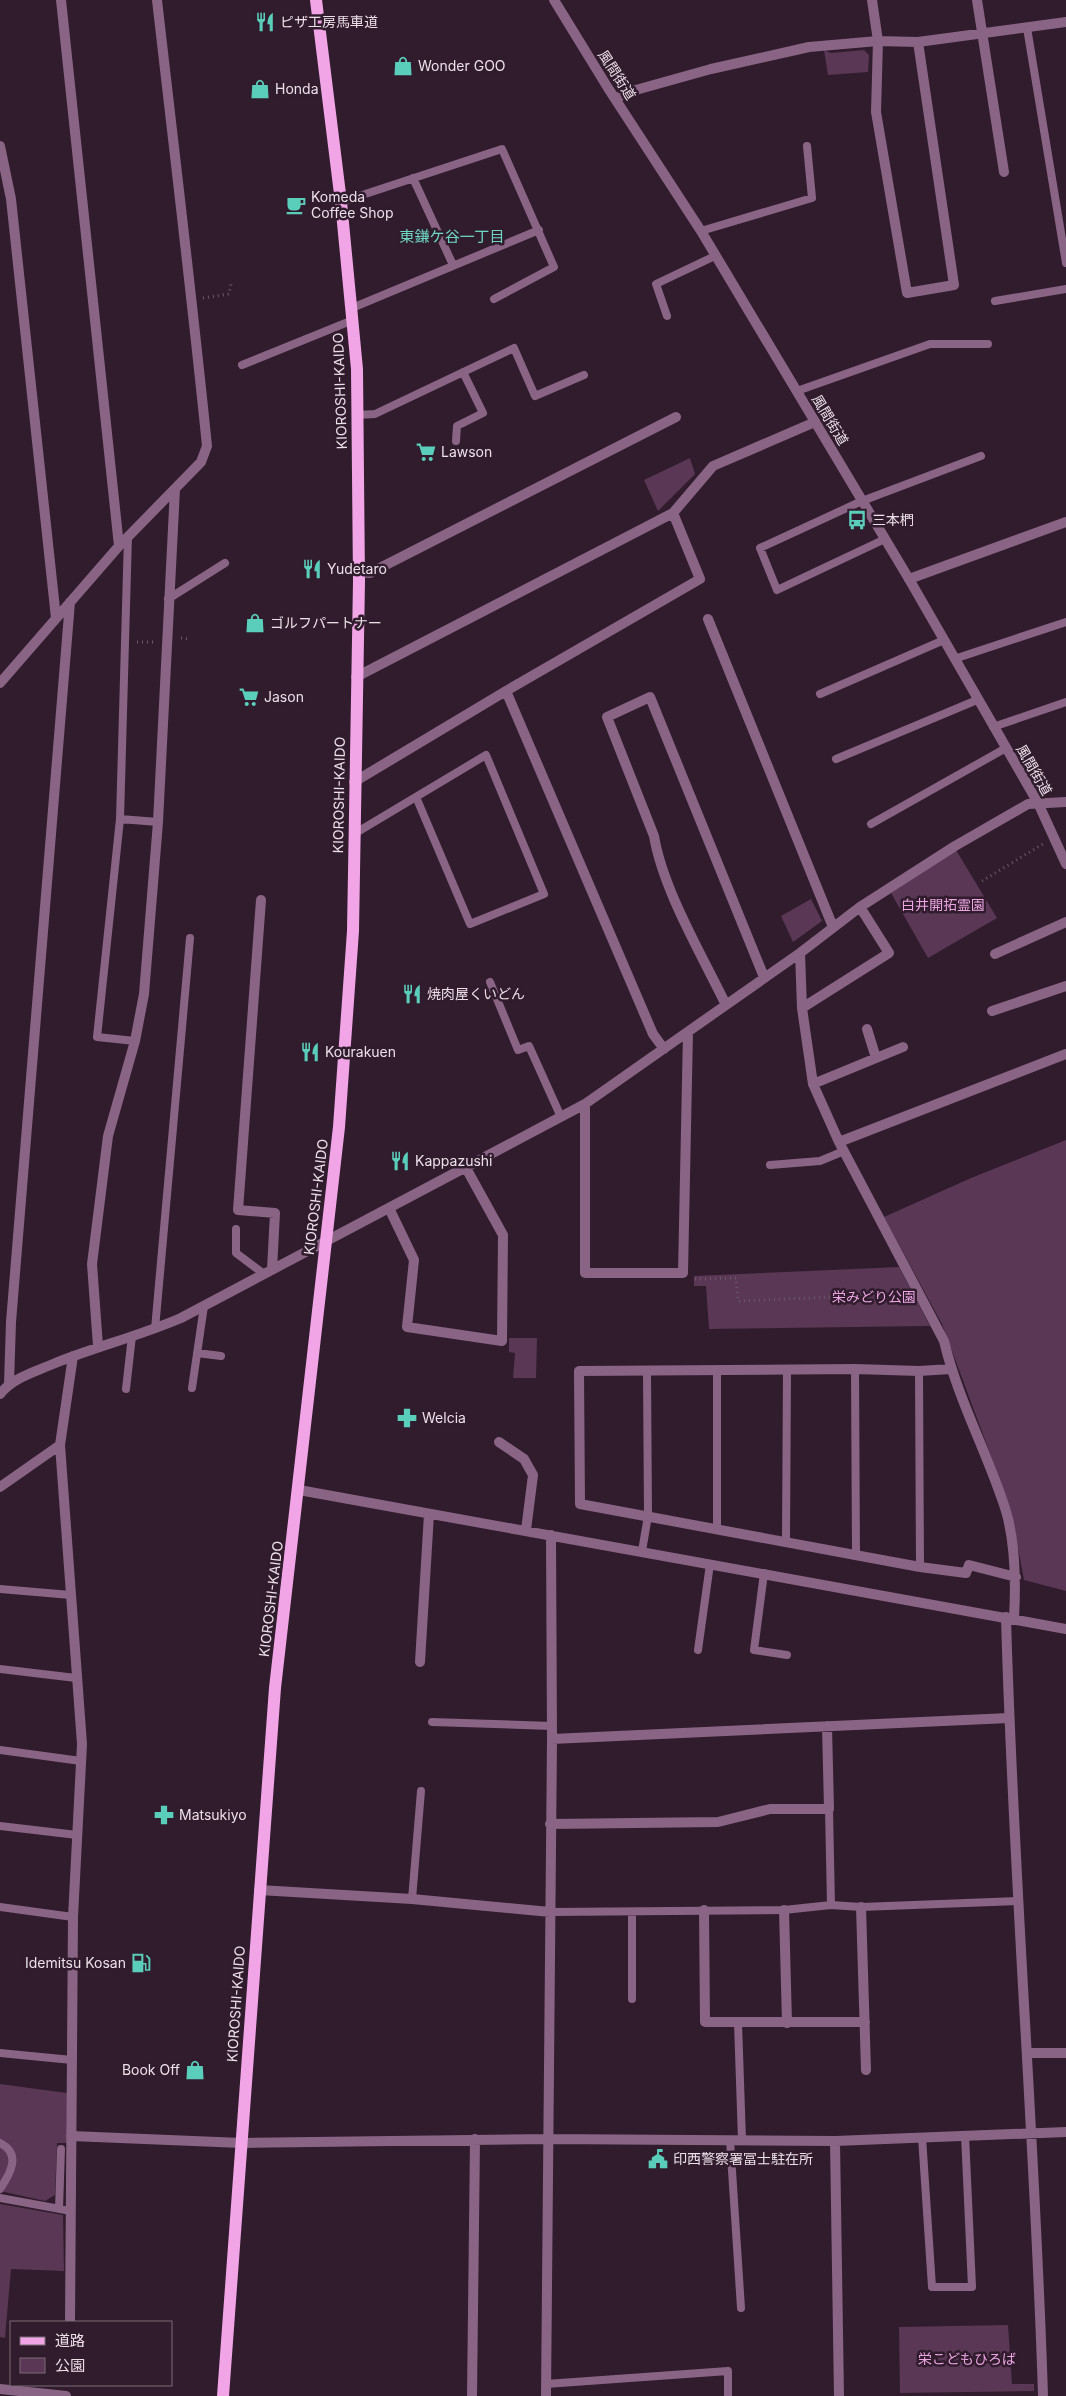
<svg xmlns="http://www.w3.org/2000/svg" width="1066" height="2396" font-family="Inter,'Noto Sans JP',sans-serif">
  <rect width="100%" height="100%" fill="#301c2d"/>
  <path fill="#593755" d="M824,50L831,53L864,50L869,55L868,72L828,75Z
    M690,458L695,474L658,511L644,480Z
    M956,850L997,918L928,958L891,893Z
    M811,899L822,921L793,942L781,916Z
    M1066,1140V1591L1024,1580L1011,1510L942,1324L884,1217L971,1178Z
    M899,1267L930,1326L709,1329L706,1286H694V1276Z
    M509,1338H537L536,1378H513L515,1353L509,1352Z
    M0,2084L67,2093V2143H57L55,2195L45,2201L0,2191Z
    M0,2204L63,2215L64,2271L11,2269L5,2338L0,2337Z
    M1008,2325L1012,2384H1034V2391L900,2393L899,2327Z"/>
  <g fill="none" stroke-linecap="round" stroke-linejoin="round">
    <path stroke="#6b5968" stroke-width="3" stroke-dasharray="1 4" stroke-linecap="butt" d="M203,298L229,294L231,284
      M181,638L189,639
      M137,642H156
      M982,881L1043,844
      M695,1279L736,1278L738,1301L903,1294"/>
    <path stroke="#896484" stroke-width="8" d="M1027,28L1066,263
      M413,178L453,265
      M341,202L502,149L554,267L494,299
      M701,231L812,198L807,146
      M995,301L1066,289
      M352,308L539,230
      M667,316L656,284L715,256
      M242,365L353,320
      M797,391L930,344H988
      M357,415L375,414L514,348L535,396L584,375
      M456,441L457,426L483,413L463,372
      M128,536L120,819L97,1037L135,1041
      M885,539L777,590L760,548L862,501L981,456
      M168,599L225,563
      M954,659L1066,622
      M820,694L944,640
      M993,727L1066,702
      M836,759L977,700
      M120,819L158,822
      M871,824L1006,748
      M354,834L486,755L544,894L470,924L416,797
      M490,982L518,1050L529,1046L561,1117
      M770,1165L820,1161L844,1151
      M236,1229V1253L264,1274
      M155,1329L190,938
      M197,1353L221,1356
      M855,1369L856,1556
      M919,1371L920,1567
      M192,1388L204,1306
      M126,1389L132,1336
      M717,1530V1371
      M786,1541L787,1370
      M642,1551L648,1516L647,1371
      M764,1573L754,1650L787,1655
      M0,1589L71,1595
      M698,1650L710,1564
      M0,1669L76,1678
      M432,1722L552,1726
      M0,1750L81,1761
      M829,1809L831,1905
      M0,1826L77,1835
      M412,1899L421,1791
      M0,1907L73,1917
      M550,1912L784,1910L831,1905L861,1907L1019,1901
      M632,1999V1912
      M738,2023L742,2140
      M0,2053L72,2060
      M922,2137L932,2287H972L965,2135
      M730,2140L741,2308
      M0,2143C22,2154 10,2174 0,2189
      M0,2198L71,2211
      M59,2209L61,2149
      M546,2384L728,2371V2396"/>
    <path stroke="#896484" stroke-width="10" d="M61,0L119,546
      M872,0L878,41L876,112L907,293L954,285L918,42
      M977,0L1004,172
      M616,99L625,93L711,69L809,47L878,41L918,42L1066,22
      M0,146L11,199L56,618
      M357,572L370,573L676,417
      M909,579L1066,522
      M708,619L833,927
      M356,677L673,513L713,466L815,422
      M0,683L119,546L201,462L207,446C192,297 174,149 157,0
      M506,691L653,1034L664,1049
      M354,782L506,691L700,579L673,513
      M261,900L238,1210L275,1213L272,1269
      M800,953L802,1008L813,1084L839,1142L944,1341C958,1400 988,1454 1006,1511C1016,1546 1016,1583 1014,1618
      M995,954L1066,922
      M726,1005C702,955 663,890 654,836L607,717L650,697L764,977
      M802,1008L889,953L860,907
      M992,1011L1066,986
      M867,1029L876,1058
      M813,1084L903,1047
      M585,1104V1273H683L688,1032
      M839,1142L1066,1054
      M389,1208L414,1260L407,1327L502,1341L503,1235L466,1168
      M98,1346L92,1264L108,1136L135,1041L144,994L158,822L175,489
      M951,1369L919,1371L855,1369L579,1371L580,1504L920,1567L966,1573L969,1565L1016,1577
      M9,1383L11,1322L70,602
      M0,1394C13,1378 34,1372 53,1364C95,1347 139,1336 181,1318L585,1104L800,953L860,907L955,846L1028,804L1066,802
      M499,1442L524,1459L533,1475L526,1530
      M0,1487L60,1445
      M299,1490L1066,1629
      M1006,1617C1013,1877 1035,2136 1043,2396
      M420,1662L429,1514
      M552,1739L1009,1718
      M550,1824L718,1822L770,1809H829L827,1726
      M259,1890L412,1899L550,1912
      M861,1907L866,2070
      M704,1910L705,2022H865
      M784,1910L787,2023
      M1027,2053H1066
      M71,2136L242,2143L548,2139L835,2141L1066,2132
      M835,2141L839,2396
      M70,2322L73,1917L82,1744L60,1445L73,1356
      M0,2389L66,2396
      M472,2396L475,2139
      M546,2396L552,1739L551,1535"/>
    <path stroke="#896484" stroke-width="10" d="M554,0L608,88L701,231L909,579L1038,803L1066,864"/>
    <path stroke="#f1a4e6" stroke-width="12" d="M223,2396L275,1688L339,1127L353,931L359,581L357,369L341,202L316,0"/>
  </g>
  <defs>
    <symbol id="restaurant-bare" viewBox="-9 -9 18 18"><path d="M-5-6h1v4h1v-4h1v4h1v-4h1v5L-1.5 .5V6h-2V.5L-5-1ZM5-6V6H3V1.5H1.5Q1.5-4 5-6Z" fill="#5bcebb" stroke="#301c2d" stroke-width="2.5" paint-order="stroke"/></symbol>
    <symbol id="shop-bare" viewBox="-9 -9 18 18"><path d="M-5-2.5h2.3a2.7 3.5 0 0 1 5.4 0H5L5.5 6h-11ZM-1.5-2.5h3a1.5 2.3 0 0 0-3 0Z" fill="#5bcebb" stroke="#301c2d" stroke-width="2.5" paint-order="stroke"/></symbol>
    <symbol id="cafe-bare" viewBox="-9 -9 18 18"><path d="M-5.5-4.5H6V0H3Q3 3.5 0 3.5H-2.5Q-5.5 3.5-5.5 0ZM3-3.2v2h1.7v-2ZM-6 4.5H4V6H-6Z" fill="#5bcebb" stroke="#301c2d" stroke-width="2.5" paint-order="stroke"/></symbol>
    <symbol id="supermarket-bare" viewBox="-9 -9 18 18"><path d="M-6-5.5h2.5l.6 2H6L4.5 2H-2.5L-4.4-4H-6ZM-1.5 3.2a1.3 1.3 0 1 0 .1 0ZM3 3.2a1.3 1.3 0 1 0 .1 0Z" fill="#5bcebb" stroke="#301c2d" stroke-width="2.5" paint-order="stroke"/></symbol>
    <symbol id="bus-bare" viewBox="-9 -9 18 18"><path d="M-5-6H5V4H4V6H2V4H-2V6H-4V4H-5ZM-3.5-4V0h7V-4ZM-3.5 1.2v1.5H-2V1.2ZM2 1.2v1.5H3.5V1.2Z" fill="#5bcebb" stroke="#301c2d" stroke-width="2.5" paint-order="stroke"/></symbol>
    <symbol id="pharmacy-bare" viewBox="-9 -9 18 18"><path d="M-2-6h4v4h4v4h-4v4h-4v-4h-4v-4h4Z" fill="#5bcebb" stroke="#301c2d" stroke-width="2.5" paint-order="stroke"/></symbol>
    <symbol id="fuel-bare" viewBox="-9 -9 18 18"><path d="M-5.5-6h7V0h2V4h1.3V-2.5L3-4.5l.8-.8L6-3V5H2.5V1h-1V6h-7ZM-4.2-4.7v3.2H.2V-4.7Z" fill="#5bcebb" stroke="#301c2d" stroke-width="2.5" paint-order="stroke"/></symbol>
    <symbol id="civic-bare" viewBox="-9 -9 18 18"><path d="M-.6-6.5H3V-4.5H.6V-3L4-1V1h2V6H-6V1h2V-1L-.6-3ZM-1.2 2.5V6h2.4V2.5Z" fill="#5bcebb" stroke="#301c2d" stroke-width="2.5" paint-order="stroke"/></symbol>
  </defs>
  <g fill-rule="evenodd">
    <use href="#restaurant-bare" x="251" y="8" width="28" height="28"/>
    <use href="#shop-bare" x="389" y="52" width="28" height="28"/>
    <use href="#shop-bare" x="246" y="75" width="28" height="28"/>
    <use href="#cafe-bare" x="282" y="191" width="28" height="28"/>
    <use href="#supermarket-bare" x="412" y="438" width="28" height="28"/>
    <use href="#bus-bare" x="843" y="506" width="28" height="28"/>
    <use href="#restaurant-bare" x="298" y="555" width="28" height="28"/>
    <use href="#shop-bare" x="241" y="609" width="28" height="28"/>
    <use href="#supermarket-bare" x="235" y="683" width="28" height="28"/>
    <use href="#restaurant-bare" x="398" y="980" width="28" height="28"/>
    <use href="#restaurant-bare" x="296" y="1038" width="28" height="28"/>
    <use href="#restaurant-bare" x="386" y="1147" width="28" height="28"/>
    <use href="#pharmacy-bare" x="393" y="1404" width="28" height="28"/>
    <use href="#pharmacy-bare" x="150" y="1801" width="28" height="28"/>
    <use href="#fuel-bare" x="127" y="1949" width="28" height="28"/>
    <use href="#shop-bare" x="181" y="2056" width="28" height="28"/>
    <use href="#civic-bare" x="644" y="2145" width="28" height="28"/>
  </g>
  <g text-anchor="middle" stroke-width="5" stroke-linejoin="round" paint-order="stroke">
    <g font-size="14" fill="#ecdfea" stroke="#301c2d" text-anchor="start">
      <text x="280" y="27">ピザ工房馬車道</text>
      <text x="418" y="71">Wonder GOO</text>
      <text x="275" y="94">Honda</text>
      <text x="311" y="202">Komeda<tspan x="311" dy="16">Coffee Shop</tspan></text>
      <text x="441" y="457">Lawson</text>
      <text x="872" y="525">三本椚</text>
      <text x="327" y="574">Yudetaro</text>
      <text x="270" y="628">ゴルフパートナー</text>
      <text x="264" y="702">Jason</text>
      <text x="427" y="999">焼肉屋くいどん</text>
      <text x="325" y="1057">Kourakuen</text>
      <text x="415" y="1166">Kappazushi</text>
      <text x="422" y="1423">Welcia</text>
      <text x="179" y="1820">Matsukiyo</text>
      <text x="126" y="1968" text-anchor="end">Idemitsu Kosan</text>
      <text x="180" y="2075" text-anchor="end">Book Off</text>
      <text x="673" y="2164">印西警察署冨士駐在所</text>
    </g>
    <g font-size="14" fill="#ecdfea" stroke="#301c2d">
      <text transform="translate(617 75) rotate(57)" y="5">風間街道</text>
      <text transform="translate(340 391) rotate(-92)" y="5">KIOROSHI-KAIDO</text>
      <text transform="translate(830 420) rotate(59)" y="5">風間街道</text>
      <text transform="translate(1034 770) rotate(60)" y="5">風間街道</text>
      <text transform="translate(339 795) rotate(-89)" y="5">KIOROSHI-KAIDO</text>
      <text transform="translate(316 1197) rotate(-83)" y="5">KIOROSHI-KAIDO</text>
      <text transform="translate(271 1599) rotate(-83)" y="5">KIOROSHI-KAIDO</text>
      <text transform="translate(236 2004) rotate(-86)" y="5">KIOROSHI-KAIDO</text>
    </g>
    <g font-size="14" fill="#eda5e3" stroke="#301c2d">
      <text x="943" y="910">白井開拓霊園</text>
      <text x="874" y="1302">栄みどり公園</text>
      <text x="967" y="2364">栄こどもひろば</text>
    </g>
    <g font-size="15" fill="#6ed5c3" stroke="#301c2d">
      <text x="452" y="242">東鎌ケ谷一丁目</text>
    </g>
  </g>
  <rect x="10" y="2321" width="162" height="65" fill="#301c2d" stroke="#7b6a79"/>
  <rect x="20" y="2337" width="25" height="8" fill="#f1a4e6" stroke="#7b6a79"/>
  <text x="55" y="2346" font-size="15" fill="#ecdfea">道路</text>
  <rect x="20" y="2358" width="25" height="15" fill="#593755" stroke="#7b6a79"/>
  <text x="55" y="2371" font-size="15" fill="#ecdfea">公園</text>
</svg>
